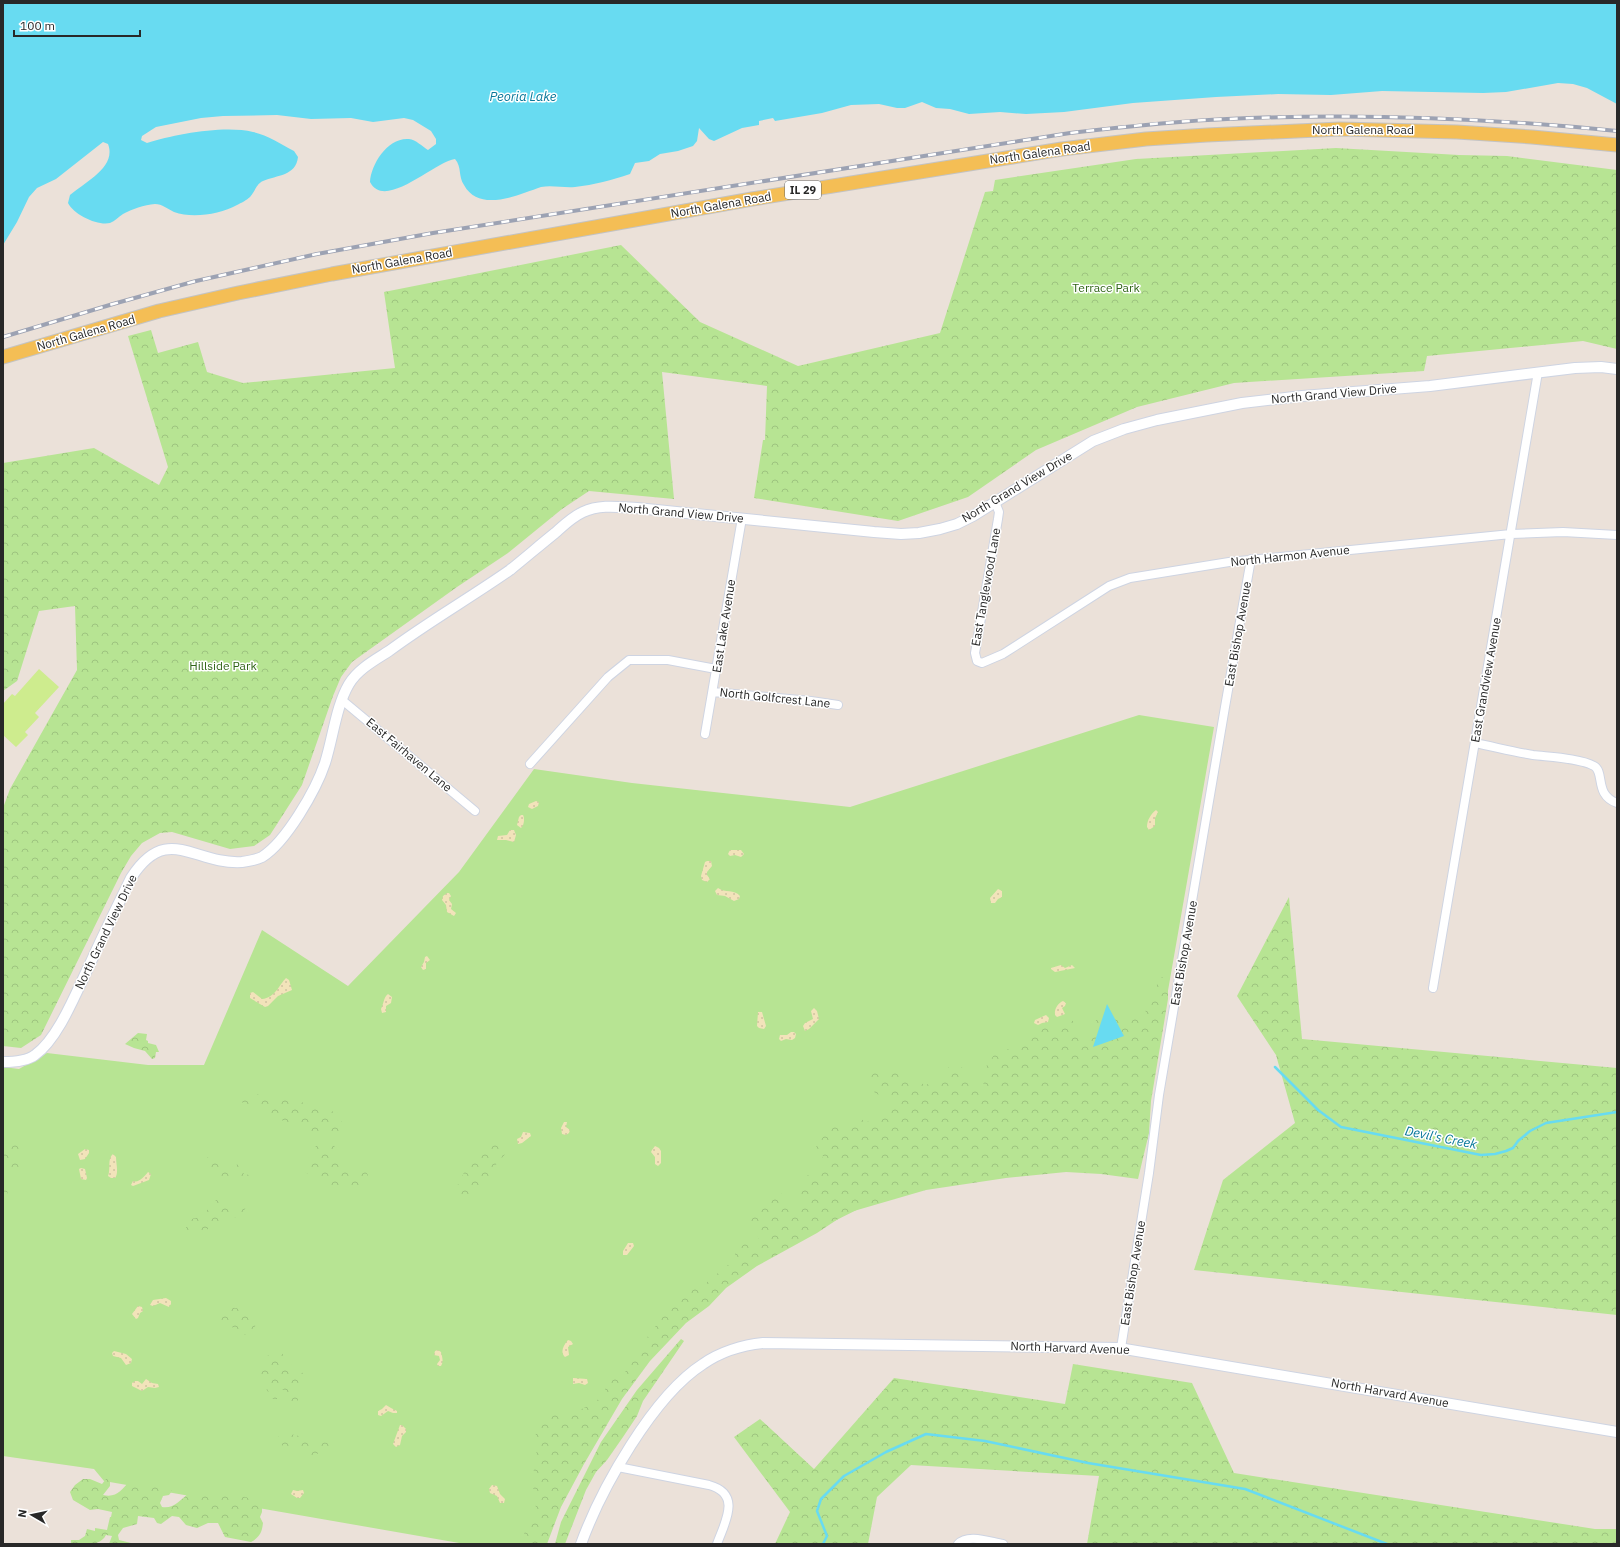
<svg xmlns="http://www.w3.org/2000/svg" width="1620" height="1547" font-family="'IBM Plex Sans',sans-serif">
  <defs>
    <pattern id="forest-crowns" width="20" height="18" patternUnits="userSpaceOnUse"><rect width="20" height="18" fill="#b7e493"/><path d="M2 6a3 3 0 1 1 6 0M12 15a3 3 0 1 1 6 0" fill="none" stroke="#9dc47f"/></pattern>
    <pattern id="sand-dots" width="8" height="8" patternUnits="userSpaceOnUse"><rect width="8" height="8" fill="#f2e3ba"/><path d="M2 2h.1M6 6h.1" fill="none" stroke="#d0c3a0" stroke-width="1.8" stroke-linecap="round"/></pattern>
  </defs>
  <rect width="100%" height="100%" fill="#ebe1d9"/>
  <path fill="#b7e493" d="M1139,715L1214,727L1136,1174L1025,1160L933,1172L730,1273L613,1398L539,1544H465L104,1481L94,1469L3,1456V1067L19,1069L47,1053L148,1065H204L262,930L348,986L459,872L534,769L632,783L850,807Z"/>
  <path fill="url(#forest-crowns)" d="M1336,148L1459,155L1507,156L1617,170V349L1583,341L1427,356L1424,371L1234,383L1137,407L1036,450L968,497L898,521L754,498L763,440H765L767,386L662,372L674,499L589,491L562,509L508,553L457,587L352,662L341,677L333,696L302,785L270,835L254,846L230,849L172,832L160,833L142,843L131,856L121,873L41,1035L21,1048L3,1046V808L10,789L77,670L75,606L39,611L17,681L3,691V463L94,448L159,485L168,467L128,336L151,330L158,353L198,342L207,372L243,383L395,368L384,292L621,245L700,322L798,366L940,333L985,192L993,191L995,180L1136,159Z
    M1289,897L1302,1039L1617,1068V1315L1194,1270L1223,1180L1295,1123L1276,1055L1237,996Z
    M1161,976L1168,982V999L1151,1101L1149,1133L1138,1179L1101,1174L1066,1172L1006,1178L926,1190L847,1213L817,1233L757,1266L726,1288L709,1306L686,1323L650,1361L622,1399L584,1464L561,1507L547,1544H519L536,1509L532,1478L537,1457L535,1441L537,1423L542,1412L582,1409L604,1396L607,1379L613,1374L618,1380C623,1377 646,1342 648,1336L682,1291L700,1288L735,1259V1253L744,1244L754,1243L759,1238L751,1227L742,1219L760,1202H766L780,1192L793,1207L798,1209L800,1205L799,1179L818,1171L823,1156L816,1147L828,1130L838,1122L847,1124L851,1127L855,1124L859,1118L866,1122L871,1121L875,1115L888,1111L894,1108L893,1102L875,1093L867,1081L877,1069L891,1068L904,1070C917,1087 929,1088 947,1077C949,1071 947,1066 949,1061L960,1062C964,1072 967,1086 979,1089L983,1087L984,1080L983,1071L996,1052L1017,1047L1026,1039L1035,1035L1036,1027L1045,1024L1049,1030L1054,1031L1059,1028L1066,1019L1073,1021L1078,1032L1084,1034L1094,1031L1095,1022L1098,1017C1117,1014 1127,1013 1146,1018L1145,1000L1153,993Z
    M138,1033L147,1034L146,1040L148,1041V1043L156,1045L159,1052H156L155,1058L152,1059L145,1051L134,1048L125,1044Z
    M255,1094L301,1102L341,1114L342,1124L337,1135H315L239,1101Z
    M319,1140H332L338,1155L349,1167L365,1170L368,1175L363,1185L356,1191C337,1189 315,1182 301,1168L311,1155Z
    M500,1140L509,1142C509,1151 504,1157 496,1163L497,1172L491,1184L484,1187L478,1198L470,1200L455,1190L472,1157Z
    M13,1141C24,1151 21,1158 19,1170L3,1172V1142Z
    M206,1157L221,1162L223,1166L226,1164L229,1169L238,1164L244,1174L249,1175L250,1181L241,1180L239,1178L225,1177L202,1170L200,1164Z
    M3,1179L9,1184L6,1201L3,1202Z
    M216,1200L247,1206L239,1218L227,1216L205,1231L185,1232L188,1220L202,1216Z
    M231,1307L245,1310L256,1321L254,1333L244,1335L220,1319L221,1311Z
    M681,1339L684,1341L643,1401L637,1416L623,1437L607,1460L596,1472L586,1490L565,1544H555L561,1522L601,1442L637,1390Z
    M278,1348L290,1364L304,1374L296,1387L298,1400L294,1407L288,1400L285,1390L277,1389V1400L271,1398L266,1388L260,1385C262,1367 260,1358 278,1348Z
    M1073,1364L1192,1383L1234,1473L1595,1529H1617V1544H1087L1099,1476L911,1465L877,1497L868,1544H775L790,1512L734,1437L760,1419L814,1469L894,1378L1065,1404Z
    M278,1431L332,1444L319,1453L311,1457C301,1450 289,1449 279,1444Z
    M83,1479H90L102,1484L106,1479H110V1486L103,1495C117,1498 121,1490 130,1481L149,1486L153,1483L169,1486L172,1491L169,1495L163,1496L160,1503L162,1507C174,1509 180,1500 189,1493L214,1497L220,1490L229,1491L262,1503V1512L260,1517L263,1523C262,1532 260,1537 251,1542L225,1537L218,1523H208L197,1528L186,1525L179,1517L172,1516L161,1524L157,1523L154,1518L138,1516L137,1524L123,1528L118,1535L119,1540L131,1543V1544H109L112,1536L106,1535C100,1547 83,1544 71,1544V1540H79L85,1536L87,1529L95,1531V1528L107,1530L110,1517H111L112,1512L98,1509L90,1510L73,1500L70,1492L75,1485Z"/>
  <path fill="url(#sand-dots)" d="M536,801L539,802L538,806L532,809L528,807L529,804Z
    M1156,810L1158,812L1155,818V826L1149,830L1147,827C1147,820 1151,814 1156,810Z
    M521,815H523C525,818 524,826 521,828L517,825L519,817Z
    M510,830H514L516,835L514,842L506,840H497L498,836L507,835Z
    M730,850H741L744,854L741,857L735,855L730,856L728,854Z
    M707,861H711L712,866L707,872V875L710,879L707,882L702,880L701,876L705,862Z
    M718,888C725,893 734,889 740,896L739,899L734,901L725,896L717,895L715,891Z
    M998,889L1002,891V897L998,899L995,903H991L990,898Z
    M447,893H449L451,896L449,900L452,904L451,909L456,913L454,916L447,912L446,905L442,900L443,896Z
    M427,956L430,960L426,963V969L423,970L421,967L424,962L425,957Z
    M1061,965L1065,968L1072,965L1075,968L1055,972L1051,969V968Z
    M286,978L289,980L292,990L278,996L268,1006L265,1007L250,998V993L253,992L262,999C275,998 279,985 286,978Z
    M388,994L392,997L391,1003L386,1006V1012L382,1013L381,1009C384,1004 383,998 388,994Z
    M1063,1001L1066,1003L1065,1006L1062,1008L1065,1014L1057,1017L1055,1015C1054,1009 1058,1003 1063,1001Z
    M814,1008L817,1011L819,1019L809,1029L805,1031L803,1026L805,1023L813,1019L811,1011Z
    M758,1012H762L766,1026L764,1029L759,1028L757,1026Z
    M1046,1015L1049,1018L1048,1022L1042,1023L1038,1025L1034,1023L1035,1020Z
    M791,1032H794L796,1034L795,1038L792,1040L786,1039L781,1041L779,1039L780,1035H787Z
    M564,1122H567L566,1127L570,1130L569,1133L566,1135L562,1134L561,1128Z
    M523,1132L530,1133L531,1136L522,1143L518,1144L517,1139L521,1137Z
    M655,1146L659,1148L661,1151V1163L658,1166L655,1164V1157L651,1152L652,1150Z
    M85,1149L89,1150V1153L85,1159L80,1160L78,1154Z
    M113,1154L116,1157C116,1164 119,1173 115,1178H111L108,1176C111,1169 107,1159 113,1154Z
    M81,1168L85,1169L87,1178L86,1180L81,1179L79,1169Z
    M148,1172L151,1174L149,1180L133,1186L131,1185L133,1181C139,1183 144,1177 148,1172Z
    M628,1243H633L634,1246L627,1255H623V1251Z
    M166,1298L171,1301V1304L169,1307L160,1303L153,1306L150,1305L153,1300Z
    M138,1306L142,1307L143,1311L140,1313L138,1318L136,1319L132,1314Z
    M568,1340L571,1341L573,1344L568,1347L569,1355L565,1357C560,1352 563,1346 568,1340Z
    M438,1350L441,1352C442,1357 444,1361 441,1366H438L437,1364L440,1360L439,1356L434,1355L435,1351Z
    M114,1351L126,1354L132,1359L131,1363L126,1365L121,1358L113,1356L112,1353Z
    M573,1378L587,1379L588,1383L585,1385L579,1383L573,1384Z
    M146,1379L152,1383L158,1384L159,1387L155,1388L148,1387L142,1391L132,1386V1383L135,1381H138L142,1384Z
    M386,1405L391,1408L397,1411V1413H393L388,1411L381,1416L378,1415V1411L382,1409Z
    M400,1425H402L406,1429V1432L402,1436L400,1445L396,1447L393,1444Z
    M492,1485L497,1486L500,1494L505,1499L504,1503H500L497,1496L490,1493L489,1489Z
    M293,1490L297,1491L303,1490L304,1493L300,1498H297L291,1494Z"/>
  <path fill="#ceec8e" d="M39,669L59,687L35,713L39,717L25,732L28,735L16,747L3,735V704L12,694L15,696Z"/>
  <path fill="#68dbf1" d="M3,3H1617V104L1587,88L1573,84L1558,83L1506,92L1483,93L1382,91L1331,95L1278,94L1216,97L1133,103L1064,112L1026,114L1000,112L969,114L950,109L936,108L922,102L905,108H897L879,104L851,105L822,113L775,121L773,118L759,121V125L742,128L714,141L709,139L699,128L697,141L693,146L678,151L660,154L649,161L635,163L630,174C612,180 594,185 575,187C564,188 552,185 541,187C518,195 479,213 464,185C458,176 462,167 455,159C434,162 385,211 370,182C371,164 388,137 409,139C416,140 422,146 428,150L436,144V139L431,131L413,120L404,118L373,122L351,118L311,119L277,115L223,116L201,118L156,127L142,136L141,140L147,143C175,134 225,125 253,132C267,135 281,144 294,151L298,157C296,176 277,175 263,181C256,184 255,192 250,197C247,200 241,203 237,205C220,214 193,219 174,212C168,209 162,204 155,204C144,205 132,209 123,214C118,217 115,221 110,223C98,226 74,215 68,203L70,195C85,182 117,167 108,144L103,142L56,179L37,188L29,197L17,222L3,245Z
    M1107,1004L1124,1036L1093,1047Z"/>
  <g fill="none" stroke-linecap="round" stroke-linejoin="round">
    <path stroke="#68dbf1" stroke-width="2.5" d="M1275,1067L1318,1110L1341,1127L1481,1155L1495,1154L1506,1151L1513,1148L1518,1141L1530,1131L1546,1123L1617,1112
      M823,1544L827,1536L817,1511L821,1499L844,1476L886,1452L926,1434L985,1441L1088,1463L1245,1489L1387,1544"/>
    <defs>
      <path id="minor" d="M995,502L999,512L998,519L975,653L977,661L982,663L1003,654L1109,586L1130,578L1229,562L1511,534L1563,532L1617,535
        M713,692L811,701L838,705
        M342,700L475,811
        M705,734L742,518
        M1475,743C1495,747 1514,752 1533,755C1549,757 1580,758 1594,766C1605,772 1594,795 1617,803
        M530,764L608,677L629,660H668L716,669
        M1433,988L1538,372
        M1121,1348L1149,1173L1159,1095L1225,707L1251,559
        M618,1467L709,1485C742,1494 725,1522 717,1544
        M958,1544C968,1533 990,1542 1003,1544"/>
      <path id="tertiary" d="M3,1062C13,1062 27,1061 35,1055C59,1038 77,990 90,964C103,935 117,907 131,878C167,822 194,865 242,862C249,861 256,860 262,857C286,842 316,790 325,763C333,738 336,706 349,684C358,669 375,660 389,651C428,622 470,598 510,570C525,558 540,545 555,533C564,525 572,517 583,512C600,504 619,507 637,508L874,532L901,534L919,533L940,529L957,524L973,516L1093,441L1124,429L1157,420L1242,403L1302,396L1430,386L1575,368L1601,367L1617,369
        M581,1544C601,1489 653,1396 703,1364C720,1352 743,1345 763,1343L1119,1348L1617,1432"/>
      <path id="primary" d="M3,357L159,311L238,293L332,274L752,199L1062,149L1146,139L1207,135L1340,129L1457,132L1532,137L1617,145"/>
    </defs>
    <use href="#minor" stroke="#ced4e2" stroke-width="10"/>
    <use href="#tertiary" stroke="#ced4e2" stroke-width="12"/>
    <use href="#primary" stroke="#c3c3c3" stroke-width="15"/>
    <use href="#minor" stroke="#fff" stroke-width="8"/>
    <use href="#tertiary" stroke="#fff" stroke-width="10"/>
    <use href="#primary" stroke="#f4be55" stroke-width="13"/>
    <defs>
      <path id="rail" d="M3,337L113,304L196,281L317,254L433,233L1070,133C1122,127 1174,121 1227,119C1357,113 1487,118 1617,131"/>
    </defs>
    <use href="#rail" stroke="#9ca2b3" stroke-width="4"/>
    <use href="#rail" stroke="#fff" stroke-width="2.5" stroke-dasharray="8" stroke-linecap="butt"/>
  </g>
  <g text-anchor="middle" stroke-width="3" stroke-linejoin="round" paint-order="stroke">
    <rect fill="#fff" stroke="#686868" stroke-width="1" x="785" y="181" width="36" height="18" rx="3"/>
    <g font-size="11" font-weight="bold" fill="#282828">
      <text x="803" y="194">IL 29</text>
    </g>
    <g font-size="12" fill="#282828" stroke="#fff">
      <text x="1363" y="134">North Galena Road</text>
      <text transform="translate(1040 153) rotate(-8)" y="4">North Galena Road</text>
      <text transform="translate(721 205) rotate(-10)" y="4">North Galena Road</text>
      <text transform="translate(402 261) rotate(-10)" y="4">North Galena Road</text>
      <text transform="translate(86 333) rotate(-16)" y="4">North Galena Road</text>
      <text transform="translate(1334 394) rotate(-5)" y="4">North Grand View Drive</text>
      <text transform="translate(1017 487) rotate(-31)" y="4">North Grand View Drive</text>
      <text transform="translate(681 513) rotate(5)" y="4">North Grand View Drive</text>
      <text transform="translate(1290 556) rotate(-6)" y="4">North Harmon Avenue</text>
      <text transform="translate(986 587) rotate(-80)" y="4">East Tanglewood Lane</text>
      <text transform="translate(724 626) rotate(-81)" y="4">East Lake Avenue</text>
      <text transform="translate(1238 634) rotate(-80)" y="4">East Bishop Avenue</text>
      <text transform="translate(1486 680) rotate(-80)" y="4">East Grandview Avenue</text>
      <text transform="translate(775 698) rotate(6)" y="4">North Golfcrest Lane</text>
      <text transform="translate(409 755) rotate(40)" y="4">East Fairhaven Lane</text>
      <text transform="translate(106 932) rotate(-64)" y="4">North Grand View Drive</text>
      <text transform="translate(1184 953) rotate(-80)" y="4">East Bishop Avenue</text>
      <text transform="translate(1133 1273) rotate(-81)" y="4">East Bishop Avenue</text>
      <text transform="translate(1070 1348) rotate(2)" y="4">North Harvard Avenue</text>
      <text transform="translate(1390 1393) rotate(10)" y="4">North Harvard Avenue</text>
    </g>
    <g font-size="12" fill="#306517" stroke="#fff">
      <text x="1106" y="292">Terrace Park</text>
      <text x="223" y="670">Hillside Park</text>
    </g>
    <g font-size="13" font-style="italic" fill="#0a789a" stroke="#fff">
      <text x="523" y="101">Peoria Lake</text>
      <text transform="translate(1441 1137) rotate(11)" y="5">Devil's Creek</text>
    </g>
  </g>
  <rect width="1620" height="1547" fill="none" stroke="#282828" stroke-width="8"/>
  <g transform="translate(32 1515) rotate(279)" stroke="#ffffff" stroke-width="3" paint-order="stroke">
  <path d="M0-3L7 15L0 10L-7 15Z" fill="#282828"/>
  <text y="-6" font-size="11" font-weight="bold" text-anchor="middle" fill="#282828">N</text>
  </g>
  <path d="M14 30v6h126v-6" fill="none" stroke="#282828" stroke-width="2"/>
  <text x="20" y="30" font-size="12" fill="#282828" stroke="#ffffff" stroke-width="3" paint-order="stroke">100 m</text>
</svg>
